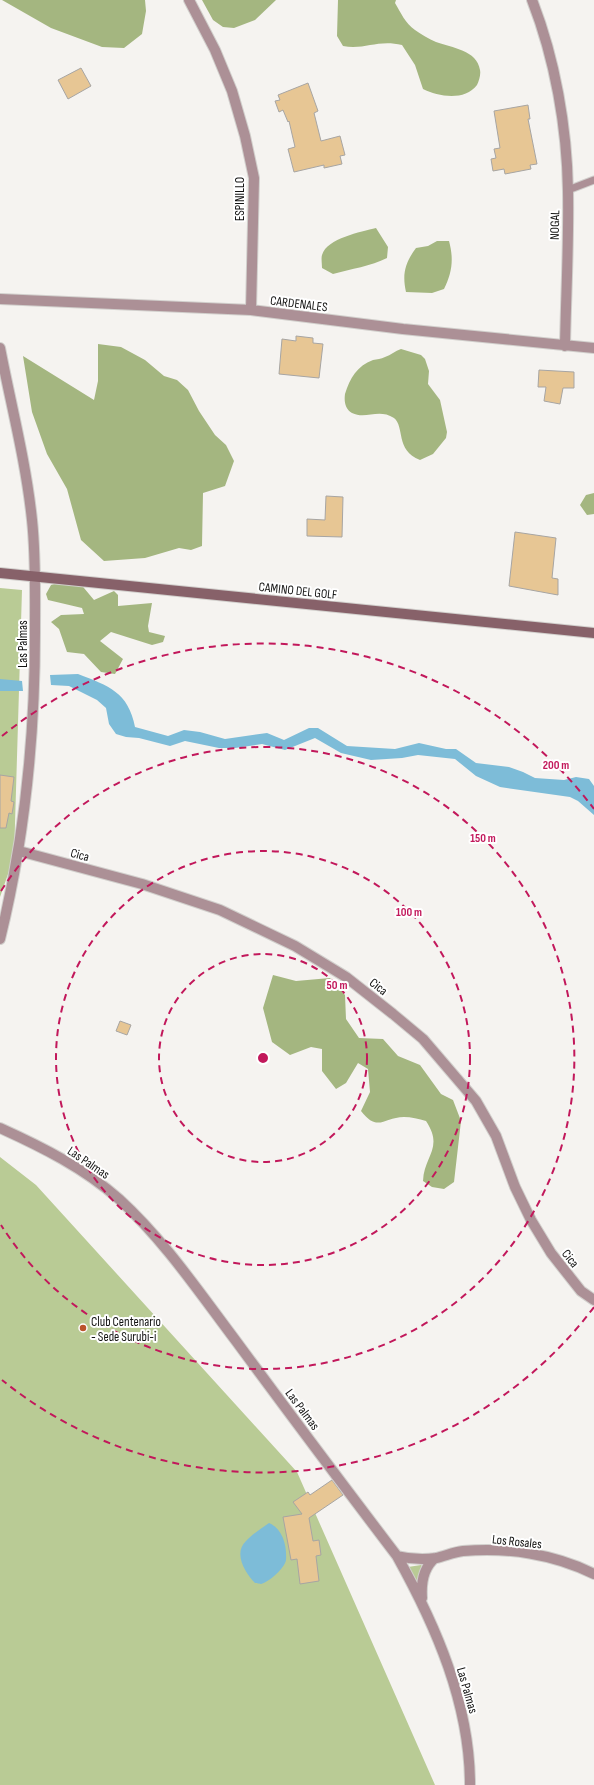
<svg xmlns="http://www.w3.org/2000/svg" width="594" height="1785" font-family="'Sofia Sans Condensed',sans-serif">
  <rect width="100%" height="100%" fill="#f5f3f0"/>
  <path fill="#b9cb95" d="M0,588L22,590L14,857L0,897Z
    M0,1157L36,1185L297,1472L435,1785H0Z
    M421,1565L422,1566L417,1583L408,1567Z"/>
  <path fill="#a4b680" d="M2,0H145L146,11L142,34L124,48L102,47L51,28Z
    M202,0H276L255,20L234,28L223,27L213,20Z
    M338,0H396L395,3C401,13 405,23 415,30C421,34 429,39 436,42C452,48 477,50 480,70C481,74 479,81 477,85C465,101 439,97 423,89L415,65L402,45C378,39 365,50 343,46L337,36Z
    M376,228L388,247L387,258C371,266 351,269 333,274L322,268C322,264 321,258 322,255C327,238 361,232 376,228Z
    M437,241H449C454,259 452,273 444,289L432,293L406,292C402,274 405,263 416,248L428,246Z
    M98,344L121,347L145,360L164,376L177,380L188,390L199,411L215,435L226,445L234,461L225,486L203,493L202,546L191,550L179,548L145,558L104,561L81,540L67,489L47,454L32,412L23,356L94,400L98,381Z
    M401,349L421,355L425,359L429,371L428,384L440,400L447,432L446,438L433,454L420,460C395,450 405,427 394,418C378,408 366,420 352,413C345,409 344,401 345,394C350,378 357,366 373,360C377,359 381,359 385,357C391,355 395,351 401,349Z
    M594,493V514L587,515L580,505L586,495Z
    M67,580L79,582L94,600L114,591L118,595V606L152,603L148,626L149,632L165,636L163,642L152,645L111,632L100,641L123,659L115,674L101,672L84,654L67,652L59,629L51,622L61,615L84,614L82,608L48,600L46,594L51,585Z
    M273,975L296,981L330,978L345,995L346,1019L359,1038L383,1039L398,1056L420,1065L441,1094L453,1100L461,1121L454,1182L444,1189L432,1187L423,1181C424,1156 444,1148 426,1121C419,1119 411,1117 404,1117C384,1117 378,1133 361,1111L370,1092L368,1069L358,1063L346,1083L336,1089L322,1071V1049L311,1047L290,1055L272,1042L263,1008Z"/>
  <path fill="#7dbcd8" d="M78,674C109,686 128,692 135,727L168,736L184,730L200,732L225,739L267,733L284,740L309,728H318L347,746L395,749L419,743L446,749H456L476,763L509,767L523,772L535,778L564,780L576,777L589,779L594,786V815L578,801L570,797L500,787L476,776L455,759L418,755L402,758L371,760L341,753L315,738L285,750L262,744L235,748H219L185,741L170,746L139,738L126,737L116,734L109,724L106,708L97,700L69,686L51,685L50,675Z
    M0,679L22,681L23,691H0Z
    M269,1523C283,1529 287,1546 286,1560C285,1568 269,1582 261,1584C261,1584 256,1583 255,1583C245,1573 233,1553 246,1541C252,1534 261,1529 269,1523Z"/>
  <path fill="#e7c694" stroke="#a7a5a3" d="M81,68L91,86L68,99L58,80Z
    M308,83L318,111L314,113L321,141L340,136L345,155L340,156L342,164L324,168V165L294,172L288,149L295,147L289,121L288,122L283,110L279,112L275,101L280,100L278,95Z
    M528,105L530,119H528L537,164L530,165L531,169L505,174L504,169L493,171L491,159L496,158L494,149L500,148L494,111Z
    M296,336L313,338V343L323,344L319,378L279,374L282,339L296,341Z
    M539,370L574,372V388H563L560,404L544,401L546,387H538Z
    M326,496L343,497L342,537L307,536V519L325,520Z
    M515,532L556,538L552,578L558,579V595L509,586Z
    M0,775L14,777L11,801L14,802L12,814L9,813L6,828H0Z
    M120,1021L131,1025L127,1035L116,1031Z
    M332,1480L343,1495L309,1518L313,1541L319,1540L321,1555L316,1556L319,1581L300,1584L297,1559L291,1560L283,1517L302,1514L293,1502L308,1492L310,1495Z"/>
  <g fill="none" stroke-linecap="round" stroke-linejoin="round">
    <defs>
      <path id="lane" d="M568,190L594,180"/>
      <path id="street" d="M189,0L215,50L232,91L245,136L254,178L251,310
        M532,0C555,59 567,127 568,191C569,242 566,294 565,346
        M0,299L251,310L403,329L594,348
        M0,348C11,405 26,462 32,520C36,557 35,594 35,632C35,736 25,838 0,939
        M19,851L142,884L220,910L295,946L346,977L393,1014L423,1039L476,1101L496,1136L515,1187L531,1220L551,1253L581,1291L594,1300
        M0,1128C42,1147 84,1168 119,1199C164,1240 199,1292 236,1341C289,1413 343,1485 397,1556C436,1626 470,1704 470,1785
        M397,1556C410,1559 423,1560 436,1558C445,1556 454,1552 463,1551C507,1547 554,1554 594,1574
        M422,1598C421,1584 423,1568 435,1558"/>
      <path id="secondary" d="M0,573L594,633"/>
    </defs>
    <use href="#lane" stroke="#d1cfcc" stroke-width="9"/>
    <use href="#street" stroke="#d1cfcc" stroke-width="12"/>
    <use href="#secondary" stroke="#d1cfcc" stroke-width="12"/>
    <use href="#lane" stroke="#ac9096" stroke-width="7"/>
    <use href="#street" stroke="#ac9096" stroke-width="10"/>
    <use href="#secondary" stroke="#876169" stroke-width="10"/>
  </g>
  <g fill="none" stroke="#c2185b" stroke-width="2" stroke-dasharray="7 5">
    <circle cx="263" cy="1058" r="104"/>
    <circle cx="263" cy="1058" r="207"/>
    <path d="M1 891A311 311 0 1 1 1 1225"/>
    <path d="M594 1307A414 414 0 0 1 2 1380M2 736A414 414 0 0 1 594 809"/>
  </g>
  <circle fill="#bb542c" stroke="#fff" stroke-width="1.5" cx="83" cy="1328" r="4"/>
  <g text-anchor="middle" stroke-width="4" stroke-linejoin="round" paint-order="stroke">
    <g font-size="13" fill="#121211" stroke="#fff">
      <text transform="translate(239 199) rotate(-90)" y="5">ESPINILLO</text>
      <text transform="translate(554 225) rotate(-89)" y="5">NOGAL</text>
      <text transform="translate(299 303) rotate(7)" y="5">CARDENALES</text>
      <text transform="translate(298 590) rotate(6)" y="5">CAMINO DEL GOLF</text>
      <text transform="translate(22 644) rotate(-90)" y="5">Las Palmas</text>
      <text transform="translate(80 854) rotate(15)" y="5">Cica</text>
      <text transform="translate(379 986) rotate(38)" y="5">Cica</text>
      <text transform="translate(89 1162) rotate(34)" y="5">Las Palmas</text>
      <text transform="translate(571 1258) rotate(51)" y="5">Cica</text>
      <text transform="translate(303 1409) rotate(53)" y="5">Las Palmas</text>
      <text transform="translate(517 1541) rotate(6)" y="5">Los Rosales</text>
      <text transform="translate(468 1690) rotate(74)" y="5">Las Palmas</text>
    </g>
    <g font-size="13" fill="#121211" stroke="#fff" text-anchor="start">
      <text x="91" y="1326">Club Centenario<tspan x="91" dy="15">- Sede Surubi-i</tspan></text>
    </g>
  </g>
  <circle cx="263" cy="1058" r="6" fill="#c2185b" stroke="#fff" stroke-width="2"/>
  <g font-size="12" text-anchor="middle" font-weight="bold" fill="#c2185b" stroke="#fff" stroke-width="4" stroke-linejoin="round" paint-order="stroke">
    <text x="556" y="769">200 m</text>
    <text x="483" y="842">150 m</text>
    <text x="409" y="916">100 m</text>
    <text x="337" y="989">50 m</text>
  </g>
</svg>
